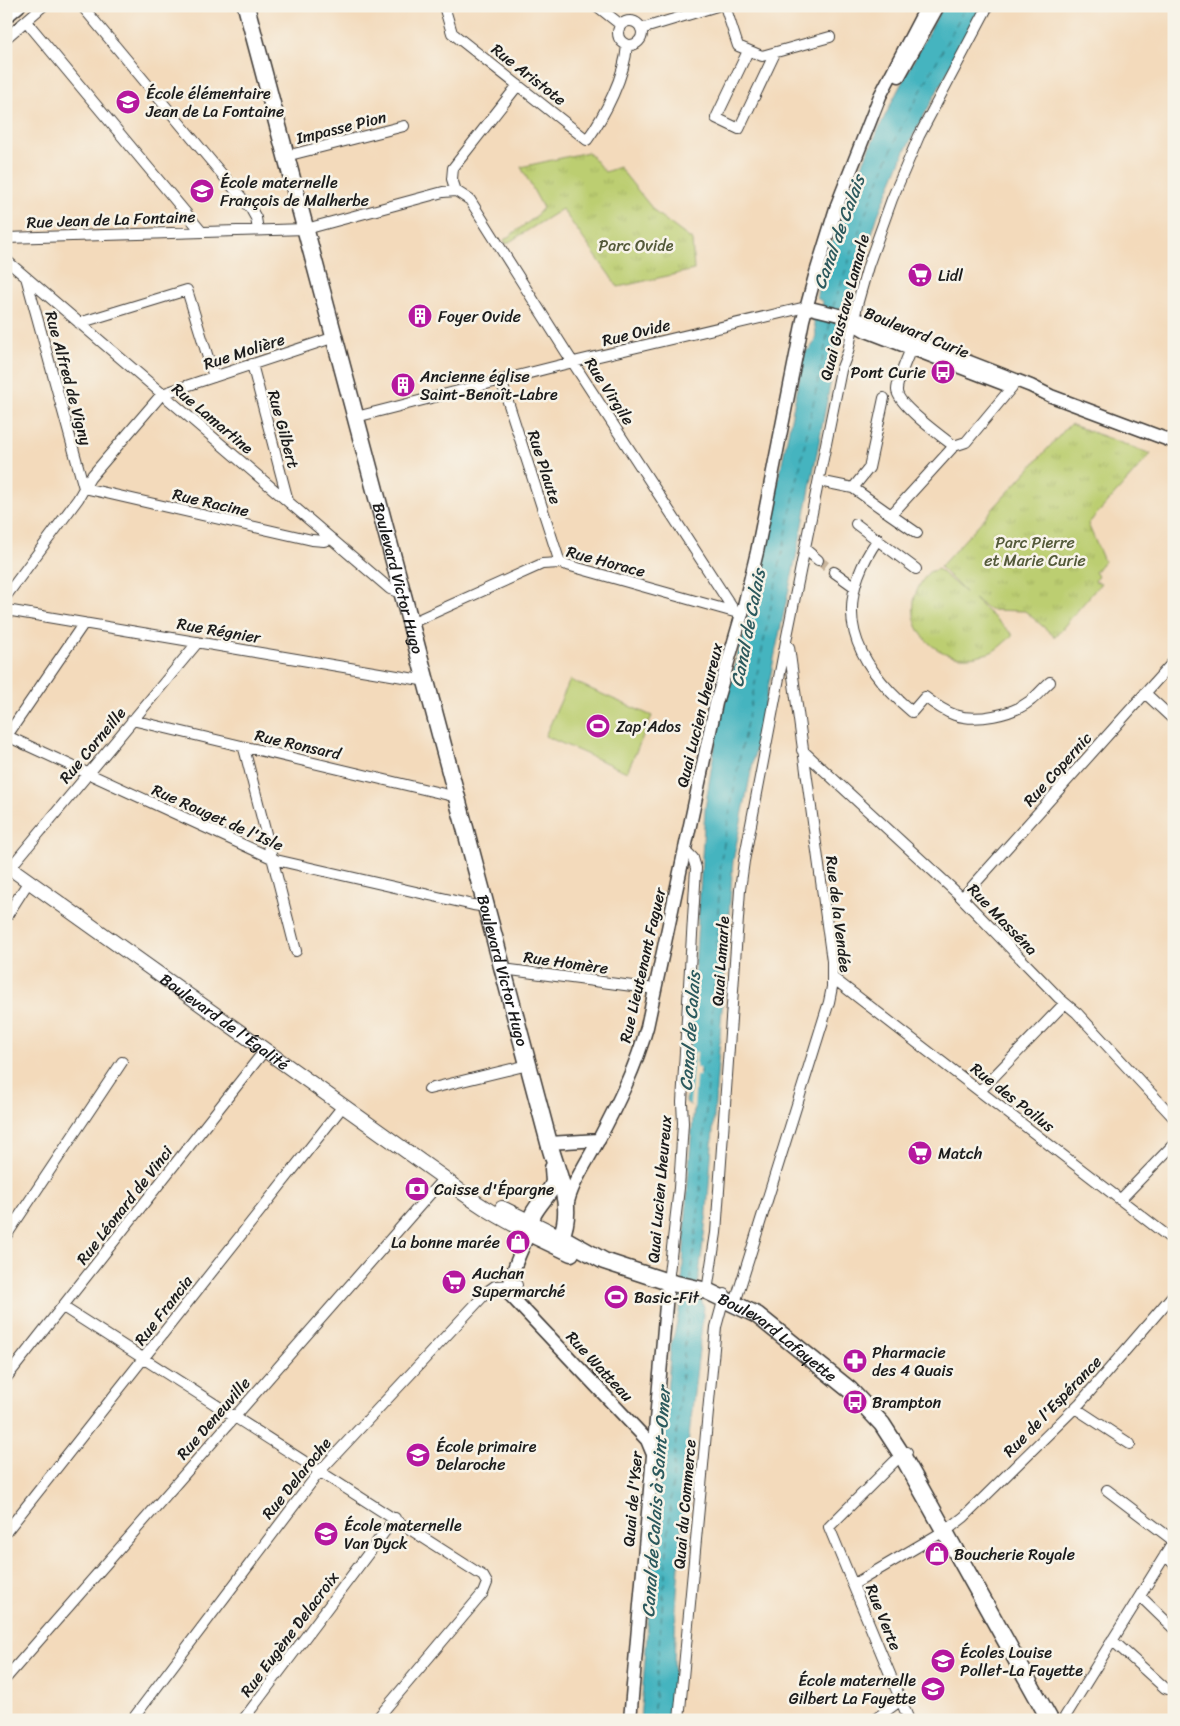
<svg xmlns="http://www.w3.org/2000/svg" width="1180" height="1726" font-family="Sriracha,sans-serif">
  <defs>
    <pattern id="park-tufts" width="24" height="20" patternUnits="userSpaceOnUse" patternTransform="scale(1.25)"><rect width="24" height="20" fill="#bcce71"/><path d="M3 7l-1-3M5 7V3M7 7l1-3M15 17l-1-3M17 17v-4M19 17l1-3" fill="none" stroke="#a1b061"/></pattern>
  </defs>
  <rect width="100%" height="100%" fill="#f7f3e8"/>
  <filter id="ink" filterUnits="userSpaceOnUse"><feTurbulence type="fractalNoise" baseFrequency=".02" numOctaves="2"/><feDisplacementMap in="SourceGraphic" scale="10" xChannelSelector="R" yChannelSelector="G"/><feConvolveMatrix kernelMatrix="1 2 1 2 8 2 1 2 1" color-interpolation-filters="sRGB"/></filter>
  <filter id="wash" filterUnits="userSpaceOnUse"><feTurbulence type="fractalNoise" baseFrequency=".0096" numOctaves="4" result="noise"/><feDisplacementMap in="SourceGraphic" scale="20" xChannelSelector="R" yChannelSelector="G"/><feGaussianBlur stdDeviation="1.12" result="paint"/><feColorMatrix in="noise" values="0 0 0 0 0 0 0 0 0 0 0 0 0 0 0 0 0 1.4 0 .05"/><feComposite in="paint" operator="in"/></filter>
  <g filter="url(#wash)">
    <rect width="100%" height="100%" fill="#f3dabb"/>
    <path fill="url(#park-tufts)" stroke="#6c7546" d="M588,152L605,172L619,167L656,213L692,240L694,270L618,287L562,209L506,244L504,240L534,218L543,208L521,167Z
      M1070,424L1151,454L1088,524L1104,561L1095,572L1098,576L1095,581L1101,583L1055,637L1025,611L990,610L974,599L1013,635C1007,640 1001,646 995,650C991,653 985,654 980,655C947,665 909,639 914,602C915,591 922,580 929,572L938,569L967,594L940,567Z"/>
    <path fill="#bcce71" stroke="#6c7546" d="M570,680L652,716L627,772L545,736Z"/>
    <path fill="#45b4bf" stroke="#30686e" d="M943,6H983L905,151L878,215L849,304L846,307H840L836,322L839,323L843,328L839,331L835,349L832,375L803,525L776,649L733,861L707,1212L696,1298L701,1299L704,1307L688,1445L676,1607L672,1720H640L671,1344C682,1313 682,1279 684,1246C687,1200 689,1154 694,1108L686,1102L688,1079L705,809L711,770L718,727L759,574L805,351C818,347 818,327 811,317L819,318L823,302L817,298V294C844,188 891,101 943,6Z"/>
    <path fill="#f3dabb" d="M694,1052H697L696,1068H699V1076H696L694,1108L690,1105Z"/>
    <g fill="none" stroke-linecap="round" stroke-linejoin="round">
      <path stroke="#2c595d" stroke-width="1" stroke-dasharray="6 5" stroke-linecap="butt" d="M833,307L864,217L898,134L966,6
        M691,1279L699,1204L708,1085C707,1078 705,1074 699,1072L708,1061L710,1053L721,860L740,756L831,318
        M653,1720L679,1403L690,1295"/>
    </g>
  </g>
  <g filter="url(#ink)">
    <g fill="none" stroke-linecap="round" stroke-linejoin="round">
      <path stroke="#c8b49b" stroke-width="10" stroke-dasharray="10 5" stroke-linecap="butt" d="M818,560L834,572"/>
      <defs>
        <path id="minor" d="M82,6L251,209L256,218L258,230
          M444,6L452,33L587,140C605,115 625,76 627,45
          M597,6L621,25
          M725,6L738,46L762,56L830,37
          M618 33a12 12 0 1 1 24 0a12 12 0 1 1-24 0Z
          M26,21L201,231
          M641,29L717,6
          M6,38L43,6
          M748,51L716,118L739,129L775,53
          M286,156L404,126
          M456,191L452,179L453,168L518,85
          M6,238L306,229L443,192L456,191L470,200L568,355L735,612
          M6,260L390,589L403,594
          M26,277L84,488L312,540L324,541L332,539
          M79,323L187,290L214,377
          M913,343C909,355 897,379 897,390C896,403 942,437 954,446
          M252,364L288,501
          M501,380L560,563
          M356,417L561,365L806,307
          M819,481L853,488L869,468L884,398
          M853,488L891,515L954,446L966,442L1012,387L1014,379
          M891,515L917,533
          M856,524L916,569
          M878,539C830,608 852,661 912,712L925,697C934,704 944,711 955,715C976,722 1012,715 1030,701C1037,696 1043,688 1050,682
          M805,549L818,560
          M834,572L855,587
          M6,596L78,499L90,478L162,394L335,337
          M6,610L427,681
          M411,623L542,564L560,563L738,613
          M1145,693L1174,720
          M132,720L457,797
          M7,736L276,860L473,905L487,907
          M6,737L84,623
          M244,748L296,951
          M802,750L957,893L1059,998L1077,1013L1174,1118
          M10,868L198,642
          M962,898L1174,661
          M6,917L29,881
          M503,969L655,989
          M833,978L1174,1241
          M429,1089L528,1065
          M980,1091L1065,1003
          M1120,1200L1174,1144
          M6,1236L122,1062
          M668,1282L679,1188L683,1123L682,1102L696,868L693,858L684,849
          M707,1291L716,1233L740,890L744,861L787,636L841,370L848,352L857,305L868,266L892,199L919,136L988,6
          M735,1303L829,1002L832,987V961L789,647
          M63,1307L483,1576L487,1583L483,1593L376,1720
          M6,1378L265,1050
          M1075,1408L1130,1444
          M907,1452L894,1462L829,1527L909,1720
          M1107,1490L1174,1541
          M6,1532L343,1106
          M1165,1555L1174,1564
          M854,1584L951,1527L964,1517L1080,1403L1174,1294
          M1140,1596L1174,1629
          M1112,1640L1165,1688L1168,1689L1174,1688
          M6,1678L444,1178
          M132,1720L320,1471L488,1291L495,1286L517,1285
          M243,1720L395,1518
          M679,1720L716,1327L725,1294
          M874,1720L901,1700
          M1063,1720L1174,1541"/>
        <path id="tertiary" d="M6,17L19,6
          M899,76L938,6
          M806,307L864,321L1031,386L1051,396L1174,442
          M849,321L866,331L1004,384
          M549,1143L599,1140
          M567,1207C570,1186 588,1160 598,1141C617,1105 636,1067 647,1027L716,703L742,614L757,552L803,320L815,276L837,205L880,96L927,6
          M529,1233C523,1248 505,1281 511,1296L647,1440L652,1452
          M630,1720L668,1282"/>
        <g id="secondary">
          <path id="s1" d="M6,865L444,1178C472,1202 496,1215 529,1233"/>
          <path d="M502,1208L561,1237"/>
        </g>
        <g id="primary">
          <path id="s2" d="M246,6L549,1143C557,1174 575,1205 561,1237L604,1261L668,1282L707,1291L757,1315L850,1390L882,1424L902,1455L1050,1720"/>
          <path d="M553,1168L554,1182L552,1187C544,1201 527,1214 529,1233L571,1253"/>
        </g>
      </defs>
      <use href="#minor" stroke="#3c3834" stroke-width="12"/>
      <use href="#tertiary" stroke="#3c3834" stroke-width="15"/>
      <use href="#secondary" stroke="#3c3834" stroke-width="16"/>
      <use href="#primary" stroke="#3c3834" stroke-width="19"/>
      <use href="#minor" stroke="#fff" stroke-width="10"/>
      <use href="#tertiary" stroke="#fff" stroke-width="12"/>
      <use href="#secondary" stroke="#fff" stroke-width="14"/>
      <use href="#primary" stroke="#fff" stroke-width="16"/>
    </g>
  </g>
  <defs>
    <symbol id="school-disc" viewBox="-11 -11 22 22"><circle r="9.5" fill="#b5179e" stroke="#f7f3e8"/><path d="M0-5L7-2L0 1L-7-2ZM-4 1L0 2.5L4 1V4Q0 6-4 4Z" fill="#fff"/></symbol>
    <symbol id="supermarket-disc" viewBox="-11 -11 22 22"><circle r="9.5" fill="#b5179e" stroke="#f7f3e8"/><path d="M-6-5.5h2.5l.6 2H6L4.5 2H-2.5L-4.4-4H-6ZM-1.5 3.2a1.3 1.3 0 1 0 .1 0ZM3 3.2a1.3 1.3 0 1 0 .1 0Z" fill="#fff"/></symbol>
    <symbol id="building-disc" viewBox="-11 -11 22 22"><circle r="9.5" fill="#b5179e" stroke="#f7f3e8"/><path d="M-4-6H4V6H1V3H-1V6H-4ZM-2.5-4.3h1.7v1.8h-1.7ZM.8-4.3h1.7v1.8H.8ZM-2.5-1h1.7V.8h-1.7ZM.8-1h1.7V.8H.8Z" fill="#fff"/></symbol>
    <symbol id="bus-disc" viewBox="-11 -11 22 22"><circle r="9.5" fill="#b5179e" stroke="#f7f3e8"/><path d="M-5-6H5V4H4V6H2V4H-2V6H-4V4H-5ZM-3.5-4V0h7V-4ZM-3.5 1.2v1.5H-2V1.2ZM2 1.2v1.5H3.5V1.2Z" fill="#fff"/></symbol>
    <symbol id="stadium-disc" viewBox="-11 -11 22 22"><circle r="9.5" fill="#b5179e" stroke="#f7f3e8"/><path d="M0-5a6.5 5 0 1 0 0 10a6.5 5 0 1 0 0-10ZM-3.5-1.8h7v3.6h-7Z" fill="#fff"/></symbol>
    <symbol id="bank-disc" viewBox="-11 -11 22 22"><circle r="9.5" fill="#b5179e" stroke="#f7f3e8"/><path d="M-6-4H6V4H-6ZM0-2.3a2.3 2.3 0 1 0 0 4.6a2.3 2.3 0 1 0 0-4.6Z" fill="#fff"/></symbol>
    <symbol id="shop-disc" viewBox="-11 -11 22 22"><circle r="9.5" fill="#b5179e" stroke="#f7f3e8"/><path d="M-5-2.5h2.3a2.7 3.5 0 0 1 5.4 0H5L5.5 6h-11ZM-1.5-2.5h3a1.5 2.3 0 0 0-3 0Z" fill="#fff"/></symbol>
    <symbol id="pharmacy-disc" viewBox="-11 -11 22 22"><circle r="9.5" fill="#b5179e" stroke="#f7f3e8"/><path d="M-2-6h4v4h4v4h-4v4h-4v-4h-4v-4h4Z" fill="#fff"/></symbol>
  </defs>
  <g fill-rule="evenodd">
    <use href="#school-disc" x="114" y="88" width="28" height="28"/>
    <use href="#school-disc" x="188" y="177" width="28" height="28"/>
    <use href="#supermarket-disc" x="906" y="261" width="28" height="28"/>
    <use href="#building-disc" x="406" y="302" width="28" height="28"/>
    <use href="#bus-disc" x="929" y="358" width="28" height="28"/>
    <use href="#building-disc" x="389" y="371" width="28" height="28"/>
    <use href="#stadium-disc" x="584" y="712" width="28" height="28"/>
    <use href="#supermarket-disc" x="906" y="1139" width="28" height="28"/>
    <use href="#bank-disc" x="403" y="1175" width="28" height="28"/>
    <use href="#shop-disc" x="504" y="1228" width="28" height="28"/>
    <use href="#supermarket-disc" x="440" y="1268" width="28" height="28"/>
    <use href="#stadium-disc" x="602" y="1283" width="28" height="28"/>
    <use href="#pharmacy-disc" x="841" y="1347" width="28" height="28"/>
    <use href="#bus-disc" x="841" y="1388" width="28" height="28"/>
    <use href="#school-disc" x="404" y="1441" width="28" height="28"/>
    <use href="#school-disc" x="312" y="1520" width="28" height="28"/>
    <use href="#shop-disc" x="923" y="1540" width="28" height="28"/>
    <use href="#school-disc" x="929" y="1647" width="28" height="28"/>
    <use href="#school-disc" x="919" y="1675" width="28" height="28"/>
  </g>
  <g text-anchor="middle" stroke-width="5" stroke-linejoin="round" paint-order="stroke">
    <g font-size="16" fill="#1c1c1c" stroke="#f7f3e8">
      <text transform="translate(529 74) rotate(38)" y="6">Rue Aristote</text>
      <text transform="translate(341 127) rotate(-14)" y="6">Impasse Pion</text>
      <text transform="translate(111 219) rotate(-2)" y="6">Rue Jean de La Fontaine</text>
      <text transform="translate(844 307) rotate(-75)" y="6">Quai Gustave Lamarle</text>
      <text transform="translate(636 332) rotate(-14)" y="6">Rue Ovide</text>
      <text transform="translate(917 332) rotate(22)" y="6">Boulevard Curie</text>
      <text transform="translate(244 351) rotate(-18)" y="6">Rue Molière</text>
      <text transform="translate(69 378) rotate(75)" y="6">Rue Alfred de Vigny</text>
      <text transform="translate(610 391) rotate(57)" y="6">Rue Virgile</text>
      <text transform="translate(213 418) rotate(40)" y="6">Rue Lamartine</text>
      <text transform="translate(284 429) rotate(75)" y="6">Rue Gilbert</text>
      <text transform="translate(545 467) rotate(72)" y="6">Rue Plaute</text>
      <text transform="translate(211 502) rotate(13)" y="6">Rue Racine</text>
      <text transform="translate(606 561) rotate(15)" y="6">Rue Horace</text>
      <text dy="6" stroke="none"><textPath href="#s2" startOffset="592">Boulevard Victor Hugo</textPath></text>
      <text transform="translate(219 630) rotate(10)" y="6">Rue Régnier</text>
      <text transform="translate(699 715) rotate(-76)" y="6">Quai Lucien Lheureux</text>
      <text transform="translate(298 744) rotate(13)" y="6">Rue Ronsard</text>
      <text transform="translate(92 745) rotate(-50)" y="6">Rue Corneille</text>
      <text transform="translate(1057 769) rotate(-48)" y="6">Rue Copernic</text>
      <text transform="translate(218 817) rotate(24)" y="6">Rue Rouget de l'Isle</text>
      <text transform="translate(839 914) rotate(83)" y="6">Rue de la Vendée</text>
      <text transform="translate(1003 919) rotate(46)" y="6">Rue Masséna</text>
      <text transform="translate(720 961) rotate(-86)" y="6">Quai Lamarle</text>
      <text transform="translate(566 962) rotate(8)" y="6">Rue Homère</text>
      <text transform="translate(642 965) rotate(-77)" y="6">Rue Lieutenant Faguer</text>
      <text dy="6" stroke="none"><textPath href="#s2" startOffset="998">Boulevard Victor Hugo</textPath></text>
      <text dy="6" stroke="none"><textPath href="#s1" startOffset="269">Boulevard de l'Égalité</textPath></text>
      <text transform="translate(1013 1097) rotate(38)" y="6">Rue des Poilus</text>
      <text transform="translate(659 1189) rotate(-85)" y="6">Quai Lucien Lheureux</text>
      <text transform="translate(124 1205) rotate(-52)" y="6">Rue Léonard de Vinci</text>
      <text transform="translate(163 1310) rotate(-52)" y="6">Rue Francia</text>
      <text dy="6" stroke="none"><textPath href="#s2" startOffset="1515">Boulevard Lafayette</textPath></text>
      <text transform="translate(600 1366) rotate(47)" y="6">Rue Watteau</text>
      <text transform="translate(1052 1406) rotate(-46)" y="6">Rue de l'Espérance</text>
      <text transform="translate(213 1418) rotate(-49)" y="6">Rue Deneuville</text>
      <text transform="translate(296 1478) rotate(-51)" y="6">Rue Delaroche</text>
      <text transform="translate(632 1499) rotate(-85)" y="6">Quai de l'Yser</text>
      <text transform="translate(684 1504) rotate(-85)" y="6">Quai du Commerce</text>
      <text transform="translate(884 1617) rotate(68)" y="6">Rue Verte</text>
      <text transform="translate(289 1634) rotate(-53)" y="6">Rue Eugène Delacroix</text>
    </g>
    <g font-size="16" fill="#1c1c1c" stroke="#f7f3e8" text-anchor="start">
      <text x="146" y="99">École élémentaire<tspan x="146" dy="18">Jean de La Fontaine</tspan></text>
      <text x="220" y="188">École maternelle<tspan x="220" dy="18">François de Malherbe</tspan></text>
      <text x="938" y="281">Lidl</text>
      <text x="438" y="322">Foyer Ovide</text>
      <text x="926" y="378" text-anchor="end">Pont Curie</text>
      <text x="420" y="382">Ancienne église<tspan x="420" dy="18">Saint-Benoît-Labre</tspan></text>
      <text x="616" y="732">Zap'Ados</text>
      <text x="938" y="1159">Match</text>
      <text x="434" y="1195">Caisse d'Épargne</text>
      <text x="500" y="1248" text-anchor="end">La bonne marée</text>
      <text x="472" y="1279">Auchan<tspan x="472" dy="18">Supermarché</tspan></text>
      <text x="634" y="1303">Basic-Fit</text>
      <text x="872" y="1358">Pharmacie<tspan x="872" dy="18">des 4 Quais</tspan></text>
      <text x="872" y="1408">Brampton</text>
      <text x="436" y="1452">École primaire<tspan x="436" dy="18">Delaroche</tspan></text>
      <text x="344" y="1531">École maternelle<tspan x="344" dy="18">Van Dyck</tspan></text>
      <text x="954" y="1560">Boucherie Royale</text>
      <text x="960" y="1658">Écoles Louise<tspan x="960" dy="18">Pollet-La Fayette</tspan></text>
      <text x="916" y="1686" text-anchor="end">École maternelle<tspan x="916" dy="18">Gilbert La Fayette</tspan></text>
    </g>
    <g font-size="16" fill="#545a3a" stroke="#f7f3e8">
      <text x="636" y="251">Parc Ovide</text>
      <text x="1035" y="548">Parc Pierre<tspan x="1035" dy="18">et Marie Curie</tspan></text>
    </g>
    <g font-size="18" font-style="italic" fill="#2c595d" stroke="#f7f3e8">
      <text transform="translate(839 232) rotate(-70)" y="6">Canal de Calais</text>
      <text transform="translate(748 628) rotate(-79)" y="6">Canal de Calais</text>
      <text transform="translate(690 1031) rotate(-86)" y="6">Canal de Calais</text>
      <text transform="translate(656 1502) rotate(-86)" y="6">Canal de Calais à Saint-Omer</text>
    </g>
  </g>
  <rect width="1180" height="1726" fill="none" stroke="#f7f3e8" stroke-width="25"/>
</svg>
